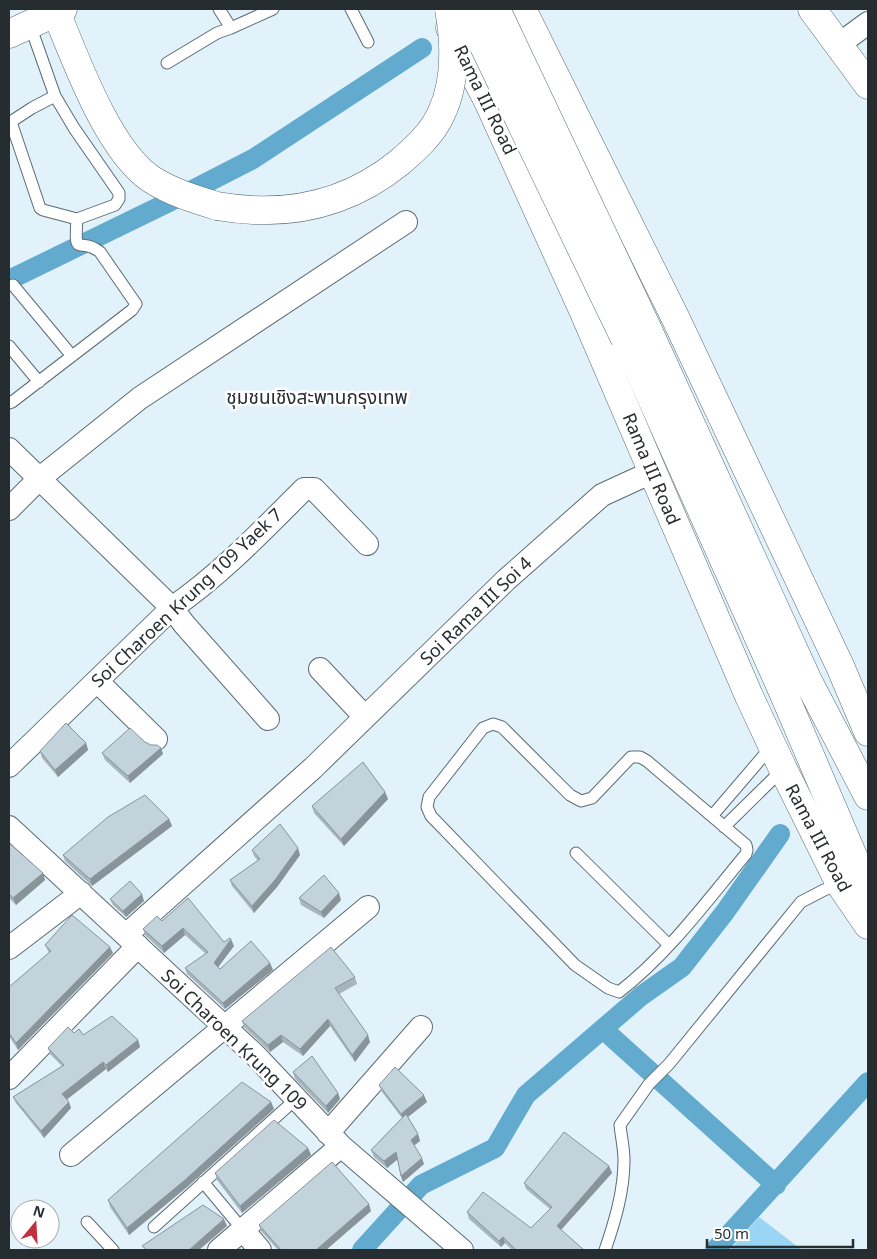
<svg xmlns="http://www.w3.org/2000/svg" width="877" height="1259" font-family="Georgia,'Noto Sans Thai',serif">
  <rect width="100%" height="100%" fill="#e2f2fb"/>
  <path fill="#9ad5f3" d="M759,1217L802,1250H730Z"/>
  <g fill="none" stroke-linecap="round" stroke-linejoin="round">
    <path stroke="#62abcf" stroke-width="20" d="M9,280L169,202L253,159L422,48
      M604,1030L776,1185
      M362,1250L421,1185L495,1148L526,1095L641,996L682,967L725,912L780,834
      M715,1250L868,1082"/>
    <defs>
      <path id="lane" d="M219,9L231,28L273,9
        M351,9L368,42
        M167,63L217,33L231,28
        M11,122L40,208L43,210L77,219
        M9,123L32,108L55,96
        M13,285L72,356
        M9,346L39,382
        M9,403L12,402L132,310L136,304L100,252C79,236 74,260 77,219L115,205L119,199V193L74,128L55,96L30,25
        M493,724L502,727L570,795L581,801L592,798L631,757H640L647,761L746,845L747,850L746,854C706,902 668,954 619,992L608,988L575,965L431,816L427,807L429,797L483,728Z
        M712,816L771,747
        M724,827L783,769
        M576,853L669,945
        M203,1182L243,1230
        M87,1222L113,1250
        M154,1227L296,1099
        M605,1250C615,1221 624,1191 624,1160C624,1148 621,1136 620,1125L649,1084L669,1064L801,902L824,890L840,884"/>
      <path id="street" d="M838,45L868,23
        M9,449L172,608L184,624L268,719
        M9,509L40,478L140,398L406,222
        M320,669L365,717
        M97,681L156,739
        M9,766L172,608C221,574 262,531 304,489H314L367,544
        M9,827L255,1055L341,1146L462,1250
        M126,935L313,768L506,580L594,502L602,495L652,472
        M9,948L81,893
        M9,1078L138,946
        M328,1133L421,1027
        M71,1155L368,907
        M243,1230L260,1250
        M219,1250L341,1146"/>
      <path id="secondary" d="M522,9L675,317L840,666L868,732
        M812,9L868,85
        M450,28L488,101L583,310L749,696L783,769L840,884L868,925
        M9,34L63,9"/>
      <path id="primary" d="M56,12C76,60 108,150 151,179C171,192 194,199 217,206
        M648,330L808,681L868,796
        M625,339L783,692L862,877L868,897"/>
    </defs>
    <use href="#lane" stroke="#5c6b72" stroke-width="13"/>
    <use href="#street" stroke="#5c6b72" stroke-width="24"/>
    <use href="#secondary" stroke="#5c6b72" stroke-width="29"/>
    <use href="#primary" stroke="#5c6b72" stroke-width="29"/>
    <use href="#lane" stroke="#fff" stroke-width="11"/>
    <use href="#street" stroke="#fff" stroke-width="22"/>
    <use href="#secondary" stroke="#fff" stroke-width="28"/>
    <use href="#primary" stroke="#fff" stroke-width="28"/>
    <defs>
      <path id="primary-bridge" d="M466,9L625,339
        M496,9L648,330
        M217,206C285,218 346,206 400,162C416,148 432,134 441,114C457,81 455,43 449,9"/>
    </defs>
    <use href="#primary-bridge" stroke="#5c6b72" stroke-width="29" stroke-linecap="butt"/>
    <use href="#primary-bridge" stroke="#fff" stroke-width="28"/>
  </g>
  <path fill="#a8b5bd" d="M145,742L151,745L161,748L163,754L130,783L105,760L102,753Z
    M86,743L88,750L58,777L42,758L40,751Z
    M385,792L388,799L344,846L314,813L312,806Z
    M169,819L172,826L92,886L65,861L63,855Z
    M9,843L45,880L16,905L9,898Z
    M252,850L300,855L277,887L254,913L232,886L230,880L258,861L254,856Z
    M299,898L341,900L324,918L301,905Z
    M110,899L144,901L126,917L113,905Z
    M162,921L234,946L218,967L220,969L270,963L273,970L225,1009L187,974L185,968L206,954L185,935L164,953L145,935L143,929Z
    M45,945L113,953L18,1050L9,1036V987L49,953Z
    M355,977L357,984L339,994L370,1042L355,1062L330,1026L303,1056L283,1042L270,1052L244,1027L242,1021Z
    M74,1033L138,1040L140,1047L108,1072L106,1069L67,1099L71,1108L44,1138L16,1103L13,1097L62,1066L50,1054L48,1048Z
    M293,1072L338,1093L340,1099L328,1113L295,1079Z
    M379,1085L427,1102L408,1117L418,1134L420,1141L414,1146L424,1164L403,1182L401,1176L398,1159L387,1168L374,1157L371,1150L402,1118L382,1092Z
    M271,1102L274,1109L187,1187L129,1235L110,1207L108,1200Z
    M308,1148L311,1155L242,1213L217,1180L215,1173Z
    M609,1166L612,1173L561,1230L584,1250H512L505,1243L501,1247L469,1219L467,1212L531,1228L550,1209L526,1189L524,1183Z
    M371,1211L326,1250H278L261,1231L259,1225Z"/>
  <path fill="#88949a" d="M86,743L88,750L58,777L55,770Z
    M161,748L163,754L130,783L128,776Z
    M385,792L388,799L344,846L341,839Z
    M169,819L172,826L92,886L90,879Z
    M298,848L300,855L277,887L254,913L252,906Z
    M43,873L45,880L16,905L13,898Z
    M339,893L341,900L324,918L321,912Z
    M142,894L144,901L126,917L123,911Z
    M183,928L185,935L164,953L162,946Z
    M231,939L234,946L216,970L214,963Z
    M110,947L113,953L18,1050L16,1043Z
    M270,963L273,970L225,1009L223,1003Z
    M328,1019L330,1026L303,1056L300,1049Z
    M281,1035L283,1042L270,1052L268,1045Z
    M368,1035L370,1042L355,1062L352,1055Z
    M138,1040L140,1047L108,1072L106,1065Z
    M103,1062L106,1069L65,1101L62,1094Z
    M338,1093L340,1099L328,1113L326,1106Z
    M424,1095L427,1102L404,1120L401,1114Z
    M69,1102L71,1108L44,1138L41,1131Z
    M271,1102L274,1109L187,1187L129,1235L127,1228Z
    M418,1134L420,1141L413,1146L411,1140Z
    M308,1148L311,1155L242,1213L240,1206Z
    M396,1152L399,1158L387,1168L384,1161Z
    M422,1158L424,1164L403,1182L401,1176Z
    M609,1166L612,1173L559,1232L557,1226Z
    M369,1204L371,1211L326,1250H316Z
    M224,1219L227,1226L199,1250H189Z
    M503,1237L505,1243L501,1247L499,1241Z"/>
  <path fill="#c3d3dc" stroke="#88949a" d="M66,723L86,743L55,770L40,751Z
    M130,728L145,742L151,745H157L161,748L128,776L102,753Z
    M363,762L385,792L341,839L312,806Z
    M145,795L169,819L90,879L63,855L108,817Z
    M280,824L298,848L275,880L252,906L230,880L260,859L252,850Z
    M9,843L43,873L13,898L9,894Z
    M324,875L339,893L321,912L299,898Z
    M130,881L142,894L123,911L110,899Z
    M188,898L224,942L230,938L231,939L214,963L220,969L251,941L270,963L223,1003L185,968L208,952L183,928L162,946L143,929L157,916L162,921Z
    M72,915L110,947L16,1043L9,1033V987L51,951L45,945Z
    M331,947L355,977L335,988L368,1035L352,1055L328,1019L300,1049L281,1035L268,1045L242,1021Z
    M112,1016L138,1040L106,1065L103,1062L62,1094L69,1102L41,1131L13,1097L64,1065L48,1048L68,1027L74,1033L79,1029L83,1035Z
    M312,1056L338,1093L326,1106L293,1072Z
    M395,1067L424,1095L401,1114L379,1085Z
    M242,1082L271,1102L185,1180L127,1228L108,1200Z
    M406,1114L418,1134L411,1140L422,1158L401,1176L396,1152L384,1161L371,1150Z
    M274,1120L308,1148L240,1206L215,1173Z
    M564,1132L609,1166L557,1226L584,1250H516L503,1237L499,1241L467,1212L483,1192L531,1228L552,1207L524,1183Z
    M332,1162L369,1204L316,1250H281L259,1225Z
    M203,1205L224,1219L189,1250H147L142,1246Z"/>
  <g text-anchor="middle" stroke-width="5" stroke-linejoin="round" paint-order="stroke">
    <g font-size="18" fill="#262d30" stroke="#fff">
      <text transform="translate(485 100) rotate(64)" y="6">Rama III Road</text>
      <text transform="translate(651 469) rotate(67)" y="6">Rama III Road</text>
      <text transform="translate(187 598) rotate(-43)" y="6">Soi Charoen Krung 109 Yaek 7</text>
      <text transform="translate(476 611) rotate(-44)" y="6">Soi Rama III Soi 4</text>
      <text transform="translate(818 838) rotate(62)" y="6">Rama III Road</text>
      <text transform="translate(234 1040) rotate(44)" y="6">Soi Charoen Krung 109</text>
    </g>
    <g font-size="19" fill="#262d30" stroke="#fff">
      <text x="317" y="404">ชุมชนเชิงสะพานกรุงเทพ</text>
    </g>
  </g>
  <rect width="877" height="1259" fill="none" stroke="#262d30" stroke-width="20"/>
  <g transform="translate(35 1224) rotate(18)"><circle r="24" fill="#ffffff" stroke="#a8abac"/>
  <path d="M0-4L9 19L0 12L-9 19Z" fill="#c1313d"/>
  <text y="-8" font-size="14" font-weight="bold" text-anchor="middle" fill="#262d30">N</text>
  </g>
  <path d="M707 1239v8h146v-8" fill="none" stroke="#262d30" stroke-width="2.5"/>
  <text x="714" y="1239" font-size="15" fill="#262d30" stroke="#ffffff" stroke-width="4" paint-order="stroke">50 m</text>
</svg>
